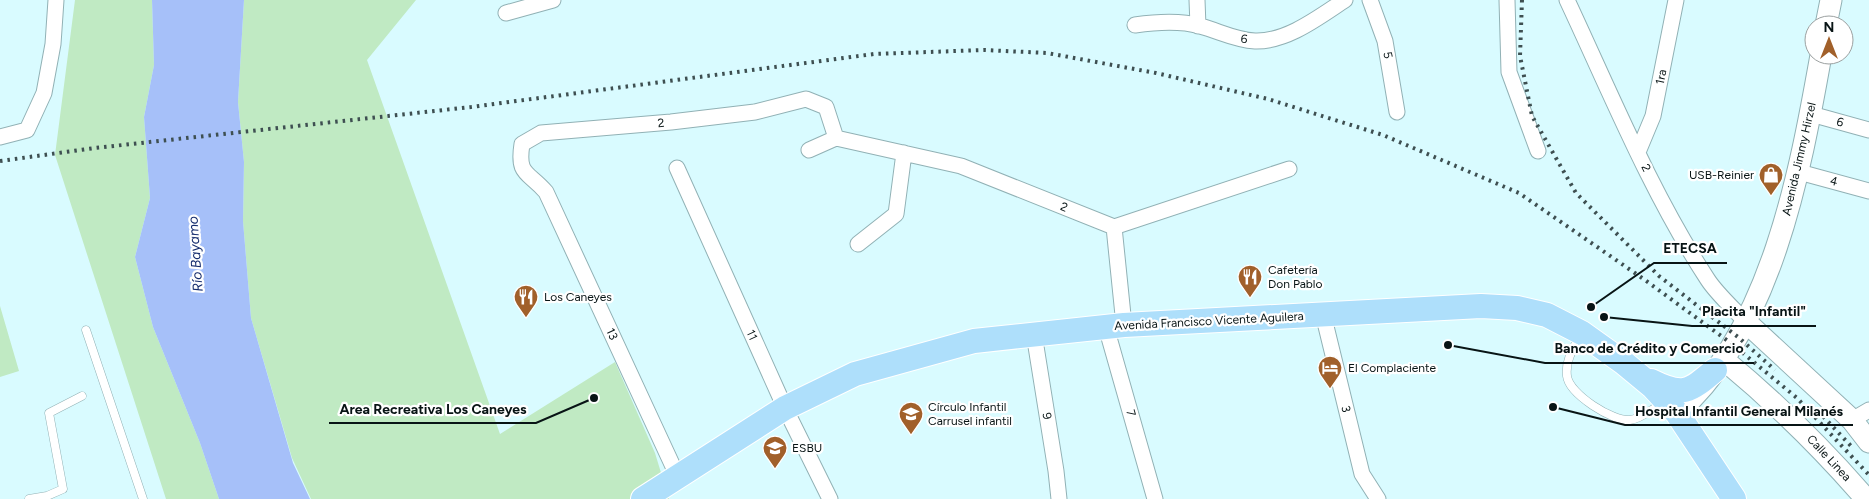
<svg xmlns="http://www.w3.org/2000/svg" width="1869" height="499" font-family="Figtree,sans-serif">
  <rect width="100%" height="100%" fill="#d9fbff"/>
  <path fill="#c0eac3" d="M75,0H152L154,65L144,117L150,198L135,257L153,327L200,443L219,499H166L55,155Z
    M244,0H416L367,60L500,434L615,362L655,453L669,499H311L292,458L251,318L243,221L244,162L238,102Z
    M0,306L19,371L0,377Z"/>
  <path fill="#a6c0f9" d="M152,0H244L238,102L244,162L243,221L251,318L293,463L310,499H219L200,443L153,327L135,257L150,198L144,117L154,65Z"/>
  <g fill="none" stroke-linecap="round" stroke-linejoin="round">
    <defs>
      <path id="lane" d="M86,330L143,499
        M1580,336C1573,349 1565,361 1567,376C1569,394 1613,422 1630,420C1641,419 1655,407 1665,402
        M29,499L47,496L63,489L49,413L82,396"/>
      <path id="street" d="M1197,0L1198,26
        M1370,0L1385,41L1397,112
        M1507,0L1509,72L1538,151
        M1567,0C1611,94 1651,193 1708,280C1718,295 1734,309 1746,322
        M506,13L553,0
        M1135,25C1156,22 1179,20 1200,26C1219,31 1235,40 1255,41C1287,42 1319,17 1345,0
        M1811,114L1869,130
        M0,137L27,130L44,93L53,44L56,0
        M809,150L836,138L961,166L1114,227L1289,169
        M1638,152L1653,116L1676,0
        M677,168L785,408L830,499
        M1799,172L1869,191
        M1114,227L1124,325
        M858,244L896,214L904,153
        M1323,314L1362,474L1378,499
        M1106,327L1155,499
        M1034,334L1056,471L1059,499
        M1852,420L1869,410
        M677,475L546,192C528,171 517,176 522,144L541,133L671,122L755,112L806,99L826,107L836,138"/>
      <path id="secondary" d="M1826,25L1831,0
        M1746,322L1852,420L1869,442
        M1723,359C1775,402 1822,448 1866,499
        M1677,413C1771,331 1800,173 1821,55"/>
      <path id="primary" d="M1651,381C1683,397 1689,392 1715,370
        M643,499L785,408L855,374L974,341L1124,325L1481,306L1517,308L1547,315L1582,333L1624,363L1653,387L1677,413L1734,499"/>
    </defs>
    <use href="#lane" stroke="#91b1b5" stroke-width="9"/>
    <use href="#street" stroke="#91b1b5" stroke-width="17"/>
    <use href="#secondary" stroke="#91b1b5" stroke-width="23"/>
    <use href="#primary" stroke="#fff" stroke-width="26"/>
    <use href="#lane" stroke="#fff" stroke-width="8"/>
    <use href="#street" stroke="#fff" stroke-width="15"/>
    <use href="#secondary" stroke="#fff" stroke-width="21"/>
    <use href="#primary" stroke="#aedffb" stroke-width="24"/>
    <path stroke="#3e4f51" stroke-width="4" stroke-dasharray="2.5 5" stroke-linecap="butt" d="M1522,0L1520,56L1532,116L1576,193L1659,276L1738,337L1775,370
      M0,161L95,148L471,107L874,54L984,50L1047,53L1156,73L1268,99L1383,135L1519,193L1645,280L1732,344L1797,398L1869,475
      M1818,411L1851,446"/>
  </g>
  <defs>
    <symbol id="shop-pin" viewBox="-11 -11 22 30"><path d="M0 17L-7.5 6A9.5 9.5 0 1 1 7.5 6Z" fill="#a1602a" stroke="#fff"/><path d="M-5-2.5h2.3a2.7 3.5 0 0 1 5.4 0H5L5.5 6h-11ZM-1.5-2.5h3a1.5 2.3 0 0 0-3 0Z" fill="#fff"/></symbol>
    <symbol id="restaurant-pin" viewBox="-11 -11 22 30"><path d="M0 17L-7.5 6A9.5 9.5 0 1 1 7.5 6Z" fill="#a1602a" stroke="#fff"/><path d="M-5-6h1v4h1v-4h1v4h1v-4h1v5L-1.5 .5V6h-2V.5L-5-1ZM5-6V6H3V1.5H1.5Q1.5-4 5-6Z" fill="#fff"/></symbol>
    <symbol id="hotel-pin" viewBox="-11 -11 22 30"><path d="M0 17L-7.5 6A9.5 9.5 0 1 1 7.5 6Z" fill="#a1602a" stroke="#fff"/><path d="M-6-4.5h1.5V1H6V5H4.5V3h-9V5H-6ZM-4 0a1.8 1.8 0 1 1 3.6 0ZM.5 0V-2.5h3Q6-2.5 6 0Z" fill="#fff"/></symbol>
    <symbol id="school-pin" viewBox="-11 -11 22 30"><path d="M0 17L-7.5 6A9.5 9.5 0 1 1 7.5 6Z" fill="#a1602a" stroke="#fff"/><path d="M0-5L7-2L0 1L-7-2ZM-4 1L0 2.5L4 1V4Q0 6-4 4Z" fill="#fff"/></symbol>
  </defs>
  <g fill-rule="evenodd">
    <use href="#shop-pin" x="1757" y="161" width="28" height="38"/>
    <use href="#restaurant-pin" x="1236" y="263" width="28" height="38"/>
    <use href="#restaurant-pin" x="512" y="283" width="28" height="38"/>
    <use href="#hotel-pin" x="1316" y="354" width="28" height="38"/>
    <use href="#school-pin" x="897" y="400" width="28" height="38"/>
    <use href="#school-pin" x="761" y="434" width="28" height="38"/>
  </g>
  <g text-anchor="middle" stroke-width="4.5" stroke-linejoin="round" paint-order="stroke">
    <g font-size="12" fill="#081415" stroke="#fff">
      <text transform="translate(1244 39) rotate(7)" y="4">6</text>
      <text transform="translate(1388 55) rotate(78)" y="4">5</text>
      <text transform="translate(1661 77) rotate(-79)" y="4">1ra</text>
      <text transform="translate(1840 122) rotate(16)" y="4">6</text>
      <text transform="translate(661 123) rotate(-5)" y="4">2</text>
      <text transform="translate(1799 159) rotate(-77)" y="4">Avenida Jimmy Hirzel</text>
      <text transform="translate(1646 168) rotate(63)" y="4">2</text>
      <text transform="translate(1834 181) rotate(15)" y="4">4</text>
      <text transform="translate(1064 207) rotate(22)" y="4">2</text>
      <text transform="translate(1209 321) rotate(-3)" y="4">Avenida Francisco Vicente Aguilera</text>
      <text transform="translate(612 334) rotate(65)" y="4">13</text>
      <text transform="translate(752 335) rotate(66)" y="4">11</text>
      <text transform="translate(1346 409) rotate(76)" y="4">3</text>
      <text transform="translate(1131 413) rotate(74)" y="4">7</text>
      <text transform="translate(1047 416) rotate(81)" y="4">9</text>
      <text transform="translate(1829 458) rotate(47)" y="4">Calle Linea</text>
    </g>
    <g font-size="12" fill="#081415" stroke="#fff" text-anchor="start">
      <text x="1754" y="179" text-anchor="end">USB-Reinier</text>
      <text x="1268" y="274">Cafetería<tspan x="1268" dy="14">Don Pablo</tspan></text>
      <text x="544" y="301">Los Caneyes</text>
      <text x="1348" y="372">El Complaciente</text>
      <text x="928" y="411">Círculo Infantil<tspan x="928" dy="14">Carrusel infantil</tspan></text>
      <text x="792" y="452">ESBU</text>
    </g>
    <g font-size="14" font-style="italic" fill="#152c6d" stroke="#fff">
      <text transform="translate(195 254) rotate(-94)" y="5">Río Bayamo</text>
    </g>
  </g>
  <path fill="none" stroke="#081415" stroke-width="2" d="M1591 307L1654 263H1727M1604 317L1692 326H1816M1448 345L1545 363H1754M594 398L536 423H329M1553 407L1625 425H1853"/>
  <g fill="#081415" stroke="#fff" stroke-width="2">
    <circle cx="1591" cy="307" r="5"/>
    <circle cx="1604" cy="317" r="5"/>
    <circle cx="1448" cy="345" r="5"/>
    <circle cx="594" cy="398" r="5"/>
    <circle cx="1553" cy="407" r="5"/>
  </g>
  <g font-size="14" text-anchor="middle" font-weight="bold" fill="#081415" stroke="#fff" stroke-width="4.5" stroke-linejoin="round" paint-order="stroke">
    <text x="1690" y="253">ETECSA</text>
    <text x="1754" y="316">Placita "Infantil"</text>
    <text x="1649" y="353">Banco de Crédito y Comercio</text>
    <text x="433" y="414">Area Recreativa Los Caneyes</text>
    <text x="1739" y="416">Hospital Infantil General Milanés</text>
  </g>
  <g transform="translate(1829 40)"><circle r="24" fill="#ffffff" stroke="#9ca1a1"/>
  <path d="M0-4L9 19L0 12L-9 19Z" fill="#a1602a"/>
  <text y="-8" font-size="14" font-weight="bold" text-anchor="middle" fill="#081415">N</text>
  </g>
</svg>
